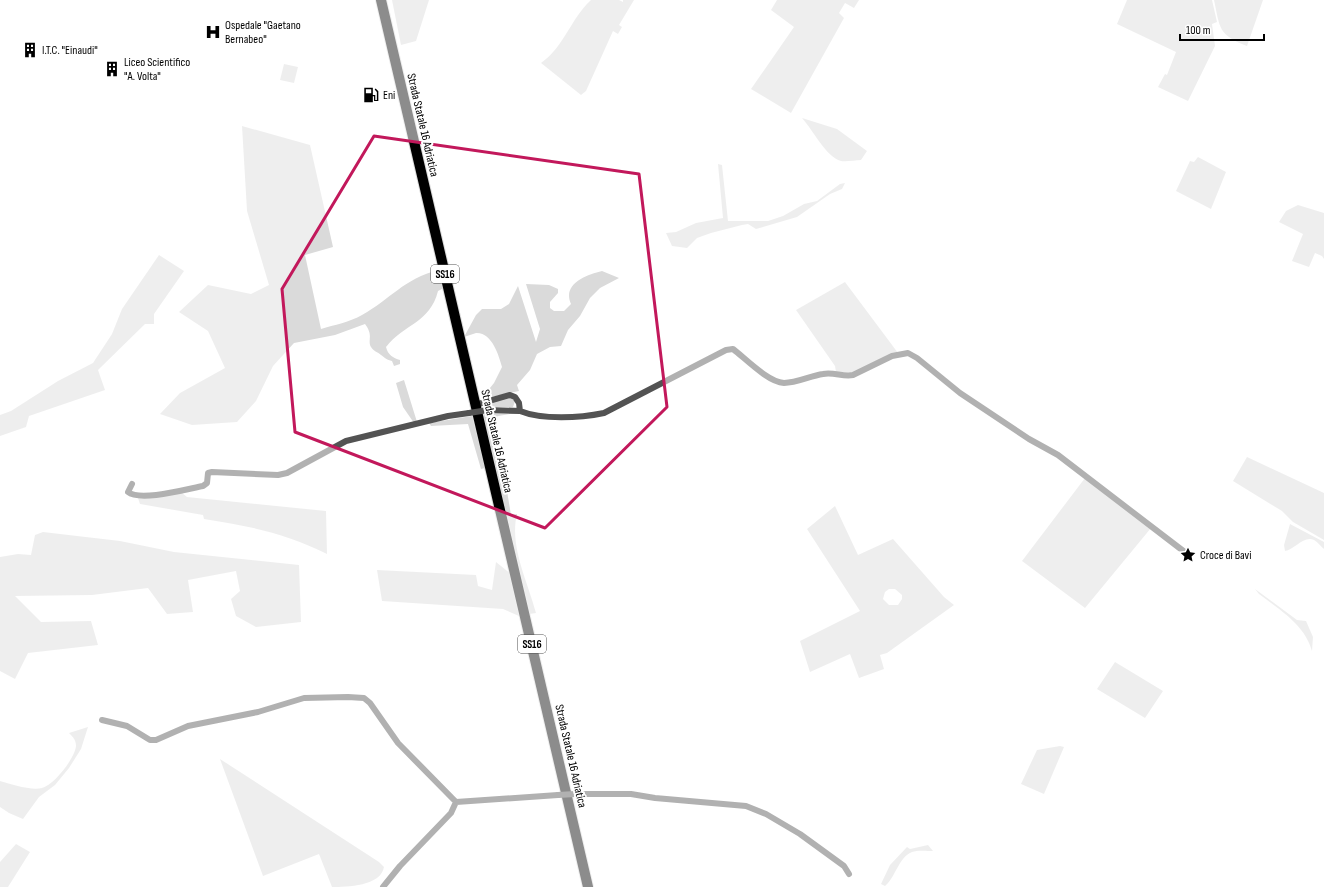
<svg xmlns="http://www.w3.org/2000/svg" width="1324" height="887" font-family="'Sofia Sans Condensed',sans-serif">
  <rect width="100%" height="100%" fill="#fff"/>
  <path fill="#dadada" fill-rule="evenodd" d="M392,0H429L416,41L401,45Z
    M591,0H619L623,2V0H634L619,25L622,27L618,34L613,31L586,91L581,95L541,63C564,47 571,18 591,0Z
    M777,0H859L854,8L845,3L839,13L844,18L791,113L751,89L794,27L771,10Z
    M1127,0H1212L1217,22L1212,24L1215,46L1188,101L1158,87L1165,74L1167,75L1176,52L1117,24Z
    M1214,0H1263L1247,46C1218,35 1220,28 1214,0Z
    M284,64L298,67L294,83L280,80Z
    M802,118L837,129L867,151L861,160C855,160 847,162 841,161C826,157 813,130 802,118Z
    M242,126L310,145L333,247L305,255L321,329C334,325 350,322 362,315C391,299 403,279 439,270L444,288L438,291C430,323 404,324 386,347C388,355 393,358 400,360V364L394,366L392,361C387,360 385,358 381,355C378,352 373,351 371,347C367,340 374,336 365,324L335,335L294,343L273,366L256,401L237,422L192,425L160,414L180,393L225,368L208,331L179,312L208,285L251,294L269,285L247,211Z
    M1198,157L1226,172L1211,209L1176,191L1190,161L1194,162Z
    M718,164L722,165L728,221H768L783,216L804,204L817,201L840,184L845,183L842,189L830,194L797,217L756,229L748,224L742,225L711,233L697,238L687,248L672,246L666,233L676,232L696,223L723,218Z
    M1298,205L1324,213V259L1322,256L1315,253L1309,267L1292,261L1303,234L1279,222L1286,211Z
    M159,255L184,271L154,314V324H145L98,370L105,390L29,416L26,427L0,436V415L11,411L58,381L93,363L112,334L122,309Z
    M602,271L619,278L600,288L590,298L580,316L568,330L561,346L550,347L537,354L530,370L517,385L519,391L481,399L494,383L502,367C499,356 492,332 476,333C472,334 468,336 464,337L476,315L482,309H501L509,304L518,286L536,342L540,329L526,284L549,285L558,289V293L550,302V308L554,311H564L571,304C562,284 586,275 602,271Z
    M845,282L898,353L855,373L836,372L835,366L796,310Z
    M404,380L417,422L414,423L403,407L396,383Z
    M510,397L515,401L513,407H487L489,403Z
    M489,413L510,414L498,416L489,422L507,491L511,515L517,514C509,546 528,582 536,613L529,614L482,415Z
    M472,416L485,468L481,469L468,424L431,426L429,423Z
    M1247,457L1324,493V540L1293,522L1282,511L1233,481Z
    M1085,478L1151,528L1085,608L1022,561Z
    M181,492L187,497L326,511L327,554C285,533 249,526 204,519L203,515L140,504L138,498Z
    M835,506L858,555L893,539L944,597L954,605L887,653L880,655L884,669L859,678L850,654L810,672L800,641L860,611L807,529ZM889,589H895L902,595V599L898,605H889L883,599L885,592Z
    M1290,524L1324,542V549C1321,547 1318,542 1314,540C1304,535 1294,550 1285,551L1284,545Z
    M43,532L120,541L174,552L299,565L301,622L256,627L236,616L231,599L240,591L236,571L188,580L193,612L167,614L148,588L92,595L15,596L41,622L91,621L98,645L28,653L15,679L0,671V557L18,554L31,555L35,535Z
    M496,562L511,574L519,616L503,609L382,601L377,570L476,575L478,586L492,590Z
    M1255,589L1297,620L1306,621L1313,637L1312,651C1305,625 1280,610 1259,594Z
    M1115,662L1163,691L1145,718L1097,689Z
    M88,727L81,749L69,768L55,785L39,797L23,819L9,813L0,807V781C10,784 32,791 42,788C54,785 75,758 76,746C76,740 73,737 69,733Z
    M1060,746L1064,747L1044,794L1021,784L1037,750Z
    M220,759L379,862L384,867C381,886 347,887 332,887L319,854L263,876Z
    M16,844L30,852L8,887H0V862Z
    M928,845L933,851C927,851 917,850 912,852C898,858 896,877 885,886L881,884L890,865L907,847L910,849Z"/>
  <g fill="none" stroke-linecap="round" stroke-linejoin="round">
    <defs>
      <path id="primary" d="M381,0L588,887"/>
    </defs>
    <use href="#primary" stroke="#dbdbdb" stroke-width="12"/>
    <path stroke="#535353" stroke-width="6" d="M475,405L510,395L515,397L519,403L520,411C542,420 580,418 604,413L726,350L733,349C746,359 768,382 784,383C797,383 810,376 823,374C834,372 843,377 853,375L892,356L908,353L917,358L960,393L1029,439L1058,455L1186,553
      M488,410L520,411
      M132,484L128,492C140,502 187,489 203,486L207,483L208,473L212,472L278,475L287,473L346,441L448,416L469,413
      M102,720L127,726L150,740H156L188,726L258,712L304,698L348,697L364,698L370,703L398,743L456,802
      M575,794H631L655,798L746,806L766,814L800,834L844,866L849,874
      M383,887L400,866L451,813L456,802L558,795"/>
    <use href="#primary" stroke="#000" stroke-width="10"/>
    <path stroke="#535353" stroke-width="6" d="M469,413L488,410
      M558,795L575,794"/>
  </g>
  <path d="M0 0H1324V887H0ZM374,136L639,174L667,407L545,528L295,432L282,289Z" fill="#fff" fill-opacity=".55" fill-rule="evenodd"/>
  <path fill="none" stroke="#c2185b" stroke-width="3" stroke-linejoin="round" d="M374,136L639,174L667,407L545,528L295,432L282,289Z"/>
  <defs>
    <symbol id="hospital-bare" viewBox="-9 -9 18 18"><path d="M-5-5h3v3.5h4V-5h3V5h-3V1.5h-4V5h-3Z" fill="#000" stroke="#fff" stroke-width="2.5" paint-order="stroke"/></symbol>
    <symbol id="building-bare" viewBox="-9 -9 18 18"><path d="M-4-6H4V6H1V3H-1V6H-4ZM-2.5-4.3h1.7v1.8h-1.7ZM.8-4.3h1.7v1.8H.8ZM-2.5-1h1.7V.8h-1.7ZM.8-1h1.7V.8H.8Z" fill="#000" stroke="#fff" stroke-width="2.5" paint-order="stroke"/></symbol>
    <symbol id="fuel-bare" viewBox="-9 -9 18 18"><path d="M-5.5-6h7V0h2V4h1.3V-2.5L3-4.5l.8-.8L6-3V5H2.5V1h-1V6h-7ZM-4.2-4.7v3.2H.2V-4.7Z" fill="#000" stroke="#fff" stroke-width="2.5" paint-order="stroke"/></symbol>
    <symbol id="sight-bare" viewBox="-9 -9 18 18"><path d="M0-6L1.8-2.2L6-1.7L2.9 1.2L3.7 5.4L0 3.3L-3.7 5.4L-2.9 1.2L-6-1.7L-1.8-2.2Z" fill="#000" stroke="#fff" stroke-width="2.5" paint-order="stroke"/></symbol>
  </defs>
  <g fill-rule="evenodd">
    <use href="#hospital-bare" x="202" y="21" width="22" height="22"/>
    <use href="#building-bare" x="19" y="39" width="22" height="22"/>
    <use href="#building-bare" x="101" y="58" width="22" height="22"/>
    <use href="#fuel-bare" x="360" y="84" width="22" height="22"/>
    <use href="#sight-bare" x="1177" y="544" width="22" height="22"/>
  </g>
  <g text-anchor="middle" stroke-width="4" stroke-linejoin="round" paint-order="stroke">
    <g fill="#fff" stroke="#4c4c4c" stroke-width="1">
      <rect x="431" y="265" width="28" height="18" rx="3"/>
      <rect x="518" y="635" width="28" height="18" rx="3"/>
    </g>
    <g font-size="11" font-weight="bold" fill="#000">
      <text x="445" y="278">SS16</text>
      <text x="532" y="648">SS16</text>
    </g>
    <g font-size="12" fill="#000" stroke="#fff" text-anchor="start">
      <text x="225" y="29">Ospedale "Gaetano<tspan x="225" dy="14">Bernabeo"</tspan></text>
      <text x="42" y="54">I.T.C. "Einaudi"</text>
      <text x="124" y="66">Liceo Scientifico<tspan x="124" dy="14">"A. Volta"</tspan></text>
      <text x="383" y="99">Eni</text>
      <text x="1200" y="559">Croce di Bavi</text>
    </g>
    <g font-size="12" fill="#000" stroke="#fff">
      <text transform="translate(423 125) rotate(77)" y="4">Strada Statale 16 Adriatica</text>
      <text transform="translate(497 441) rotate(77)" y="4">Strada Statale 16 Adriatica</text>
      <text transform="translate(571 756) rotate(77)" y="4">Strada Statale 16 Adriatica</text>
    </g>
  </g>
  <path d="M1180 34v6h84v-6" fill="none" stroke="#000000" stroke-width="2"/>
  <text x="1186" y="34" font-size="12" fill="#000000" stroke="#ffffff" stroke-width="3" paint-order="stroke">100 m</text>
</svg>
